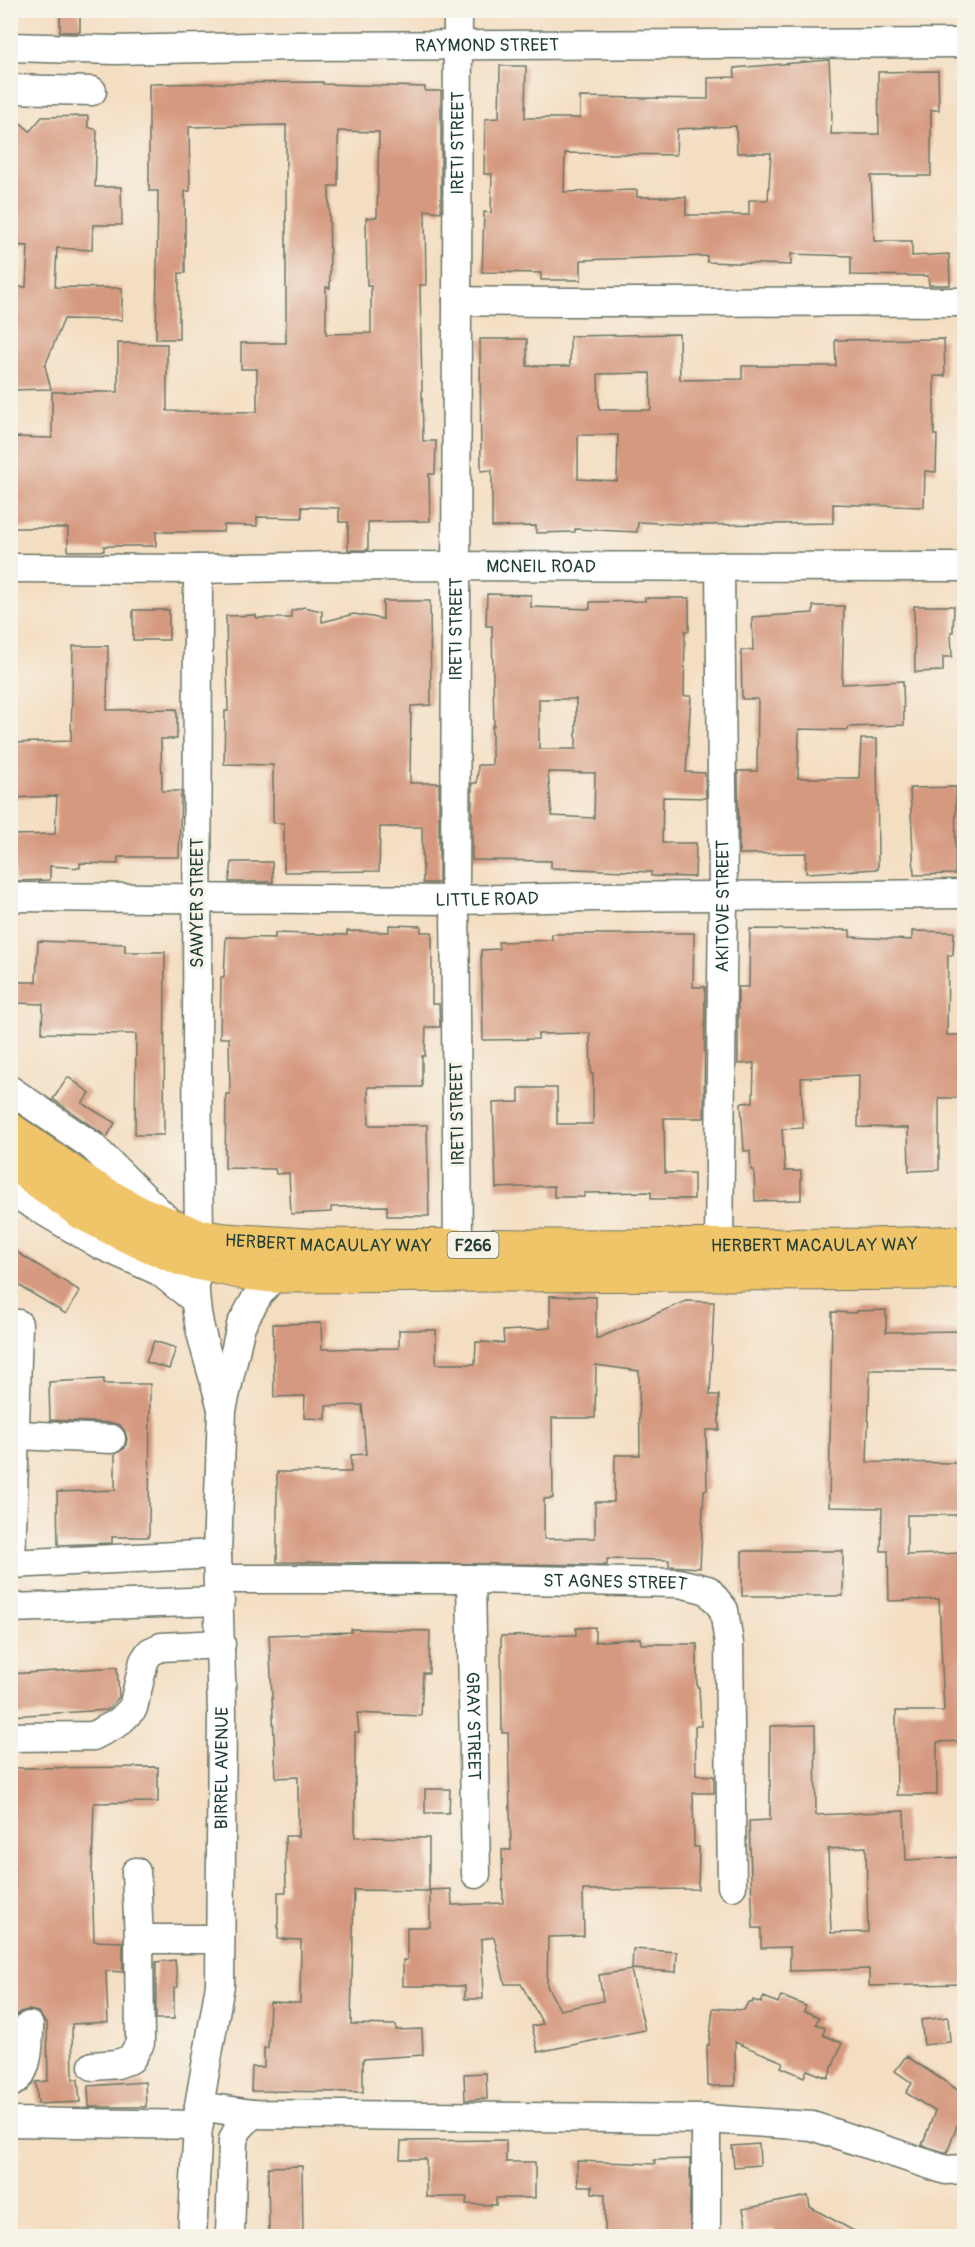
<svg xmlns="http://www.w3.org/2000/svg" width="975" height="2247" font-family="Pangolin,sans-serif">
  <rect width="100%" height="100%" fill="#f7f3e8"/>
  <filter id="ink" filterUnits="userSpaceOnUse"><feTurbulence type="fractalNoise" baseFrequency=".0167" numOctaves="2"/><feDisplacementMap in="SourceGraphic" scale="12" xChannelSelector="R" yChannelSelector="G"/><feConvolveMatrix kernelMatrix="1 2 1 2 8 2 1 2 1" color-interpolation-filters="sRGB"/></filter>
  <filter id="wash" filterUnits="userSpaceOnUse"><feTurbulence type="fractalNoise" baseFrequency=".008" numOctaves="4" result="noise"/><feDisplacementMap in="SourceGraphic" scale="24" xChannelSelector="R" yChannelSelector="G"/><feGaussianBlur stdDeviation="1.35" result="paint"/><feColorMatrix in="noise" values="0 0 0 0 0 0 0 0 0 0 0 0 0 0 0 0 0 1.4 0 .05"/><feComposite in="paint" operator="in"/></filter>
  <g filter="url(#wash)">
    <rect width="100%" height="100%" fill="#f4dec2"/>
    <g id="blocks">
      <path fill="#d5997f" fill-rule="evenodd" d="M60,10H80V32H60Z
        M829,60L832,116L831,134H879L878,72L938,71L939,110H931V176H871L874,241H912V256L949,254L950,285H929L928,276L851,275V256L791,254V265L707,262V256L581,260V280H541V273L482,272L484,212L491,213L492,174H484L485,119L499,118L500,66H526L525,118H580V97L708,99V78L735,77L734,68ZM736,126L737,153H771L768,200H749V215H686V197H637V190L564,192L565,153L676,155L677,129Z
        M323,82V84L425,87V91H441V212L425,210L426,285H420L423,441H436L435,474H429L430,521L368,522V550H348V522H339V508L302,507V518L257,517V526L224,525L223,532H156V546H104V551H68V528H10V437L52,438V392H118V343L167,344V411L257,412V369H241V343H286V125L189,127L190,191H185V273H179V339H156L158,191H149V84ZM338,131L379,132L377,217L366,218L367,286H371V333L326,334V287L330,288L329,186H338Z
        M10,114L30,131L42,117L88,116V127L97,130L95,187H121L122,225H93L92,250L57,248L55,287L122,288V320L64,319L45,366L51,389L10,390V287H26L28,246L10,245Z
        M679,334L680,380L742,379V366H836L835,340L944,339L945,376H934V435H937L936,472L925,471L924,507L833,504V523L700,525L638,522L637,532L575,529V532L536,533V526L492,527V470L481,471L480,339H527V366H570V336ZM650,373L651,410H599L598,374ZM578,435H618L617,481L578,479Z
        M487,594L531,595V607L590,609V602L645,601V598H689V631H685L684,696H691L686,772L705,773L706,798L663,797L662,843H696L695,877L651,876V872L551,868V861L472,860V783H477L478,765H492V726H494L492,626H486ZM539,699H576V749H539ZM548,772L595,773L594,818L552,816Z
        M383,601H430L431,705L411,706L410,783H439V883H423L422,827H380L379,871L284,872V823H273V765L224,764L225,711H228L226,616L256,615V618H291V611L304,607L322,611V622L354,614L383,619Z
        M813,606H844L842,684L903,681L904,725L848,727V730L799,729L798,778H859L861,739H877L878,869L806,873V853L739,854L738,771H757L758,699H742L741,650H753L752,617L813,613Z
        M914,606H954L953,632H951L952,657H943V671L915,672Z
        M133,610H169V640H133Z
        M73,646H108L107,710L177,709V739H161L162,791H181L179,857H118V864L80,863V868L50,866V880L15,881L13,835L55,834L57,796L10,798V743L71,741Z
        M956,787L955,874L914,875L910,788Z
        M232,862H272L273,882H229Z
        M389,925L421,926V932H432V1004H439L440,1027H426L425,1056H422V1087H368L369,1125H427L429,1216H387V1206L331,1207V1212L291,1214L289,1173L276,1174L275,1169L225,1168L226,1094H230L229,1038H220L221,977H224L226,937L275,938V933L347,935V931L389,932Z
        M750,929L850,930V937L912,940V931L954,932L953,955H948L947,1035H964V1098H939V1170L909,1171L908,1128L858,1127L859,1075L801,1078L803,1128L782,1129L785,1171H801V1200L755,1201L754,1170H751L750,1151H744L741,1103L753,1102L754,1063L738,1064V987H749Z
        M653,933H694L693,987H705L704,1118H664L665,1173H694V1199H651V1192L584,1193V1197H554V1186L496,1188L493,1103L519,1102V1088H557V1124H593V1074H591L590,1033L538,1034V1039L483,1040L481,950L499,949L498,942L552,940V934H653Z
        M38,941L125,944V952H165L164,1135H135L136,1034L42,1033L43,1004L17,1003L18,982H36Z
        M68,1077L90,1093L82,1103L115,1123L107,1137L53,1099Z
        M10,1248L80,1291L66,1314L10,1280Z
        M550,1296L596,1297V1339L686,1301L714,1302L710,1395H719V1430H706L707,1490H704L700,1568L669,1566V1560L607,1559V1565L277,1562V1472H351V1455L366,1454L362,1405L326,1406V1419L304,1418L305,1396L274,1397L273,1324L321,1323L322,1349L399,1348V1330H436V1364H475L476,1342L504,1343L503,1331L550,1328ZM596,1365L639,1371L640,1455H615L614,1502H595V1538L544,1539V1499L553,1498L552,1418H595Z
        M886,1310V1332L964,1331V1370H870L867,1462L962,1463L961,1515H907V1555L964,1553V1741L937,1742V1795H897L896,1711H944L939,1599L889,1601L888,1551H881L882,1508L829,1507L832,1312L857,1313V1311Z
        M154,1341L176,1348L169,1369L146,1362Z
        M104,1379V1384H150L149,1537H112V1543L58,1545L57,1492L115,1490V1454L125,1448L127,1439L125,1431L120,1425L112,1423L50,1420L49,1382Z
        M742,1551H843V1596H742Z
        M595,1627V1642L640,1638L641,1644H697V1687H699L701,1726H695L696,1775L714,1776V1793H693L694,1847H699L698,1889L583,1890L584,1936L548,1937L547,1986L560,2010L603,2001L599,1975L631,1970L645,2030L538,2052L532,2026L543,2024L521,1984H505L494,1937L481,1939L483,1999H465V1986H403V1960H407V1927H430V1890L451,1889L452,1905L503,1903L502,1850H511L508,1733H502L501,1636L576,1635V1628Z
        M351,1629L430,1631L429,1673H423L421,1716L357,1713L359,1732H355V1837L429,1838V1891L354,1890L351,2024L396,2025V2030L422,2029L423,2055L363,2059V2092L251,2091L252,2067H264V2048H268L270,2002L300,2003L301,1940L278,1939V1892H286L285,1836H298V1777L276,1778L269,1635L351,1632Z
        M117,1667L119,1697L107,1710L10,1716V1674Z
        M815,1725L816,1815L904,1811L906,1860L964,1857V1984L869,1986V1969L790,1971V1947L761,1948V1928H753L749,1821L770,1820V1726ZM866,1847L868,1932L831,1933L828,1849Z
        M158,1767V1802L94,1803L92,1871L94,1941L123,1942V1972L106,1971L108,2022L72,2024L73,2079H78L80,2102L38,2104L36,2082L48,2081L47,2022H45L38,2012L28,2010L20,2012L15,2017L13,2023L10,2024V1889H15L10,1811V1768Z
        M425,1789H450L449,1813H425Z
        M633,1949L677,1952L676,1972L632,1969Z
        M175,1960L178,1987L174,1988V2019H156V1962Z
        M781,1996L806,2006L804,2011L819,2017L816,2024L825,2028L823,2035L842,2043L828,2078L807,2070L804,2077L781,2067L783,2062L735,2042V2086H708L707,2045H709L713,2008L744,2010L748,2002L752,2003L753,2000L761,2003L764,1997L778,2003Z
        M948,2017L950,2042L924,2045L921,2020Z
        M906,2056L964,2094V2131L957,2126L947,2153L922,2145L935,2111L906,2093L912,2083L895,2071Z
        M486,2073L487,2099L465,2100L464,2074Z
        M145,2082L146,2107H89L88,2086Z
        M506,2140V2162H535V2198H496V2205L466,2204L467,2197H426V2159H400L401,2141Z
        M759,2144L760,2165L734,2167L732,2146Z
        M690,2159V2236H605V2194L592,2193V2186H578L577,2161L655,2164L654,2160Z
        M302,2166L303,2236H269L268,2167Z
        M808,2196L810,2207L863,2236H775L774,2229L748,2234L743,2209Z"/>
    </g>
  </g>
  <g filter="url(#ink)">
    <use href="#blocks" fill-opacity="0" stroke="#6a7566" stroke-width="1.5"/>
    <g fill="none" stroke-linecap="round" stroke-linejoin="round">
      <defs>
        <g id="minor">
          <path id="s1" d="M10,47L115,50L297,46L964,43"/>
          <path d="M10,89L92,91"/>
          <path d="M457,301C626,304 795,300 964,302"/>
          <path id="s2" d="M10,568L198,569L334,566L964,567"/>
          <path d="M198,569L197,1061L199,1236"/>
          <path id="s3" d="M10,897L455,900L593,897L964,894"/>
          <path d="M10,1090L92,1146L168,1221"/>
          <path d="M10,1191L99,1244L159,1271L194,1299"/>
          <path id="s4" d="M458,1245L455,900L458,10"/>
          <path id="s5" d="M719,1245L723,896L720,566"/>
          <path d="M195,1280C193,1321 211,1364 221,1405"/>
          <path d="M16,1435L111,1439"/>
          <path d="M10,1564L217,1554"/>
          <path d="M11,1564L18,1324"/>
          <path id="s6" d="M219,1579H471L679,1583L708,1590L724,1610L729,1644L732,1886"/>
          <path id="s7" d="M471,1579L476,1874"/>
          <path d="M10,1608L220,1601"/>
          <path d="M10,1737L93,1736L118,1723L133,1708L144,1661L150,1652L161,1647L221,1644"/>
          <path d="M139,1939H220"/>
          <path d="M93,2066L117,2064L131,2059L140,2043L139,1939L136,1872"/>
          <path d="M10,2083C29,2077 29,2042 29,2026"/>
          <path d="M199,2106L252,2114L706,2119L812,2126L946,2170L964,2169"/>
          <path d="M10,2122L199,2125"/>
          <path id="s8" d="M192,2236L199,2106L220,1985L222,1711L217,1554L222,1410L241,1325L258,1295L274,1276"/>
          <path d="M230,2236L233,2140L238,2129L252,2114"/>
          <path d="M706,2236V2119"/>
        </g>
        <g id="highway">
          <path id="s9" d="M10,1129L90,1185L136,1211L199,1236L225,1240L308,1245L562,1246L870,1245L964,1242"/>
          <path d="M10,1161L82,1213L125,1235L183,1260L244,1273L274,1276L964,1273"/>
        </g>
      </defs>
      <use href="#minor" stroke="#6a7566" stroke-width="31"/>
      <use href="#highway" stroke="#6a7566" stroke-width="35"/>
      <use href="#minor" stroke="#fff" stroke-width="28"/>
      <use href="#highway" stroke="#f0c469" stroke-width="33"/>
    </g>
  </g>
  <g text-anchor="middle" stroke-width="6" stroke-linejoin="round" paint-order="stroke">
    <rect fill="#f7f3e8" stroke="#60746a" stroke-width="1.5" x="447.5" y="1232" width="51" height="26" rx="4.5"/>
    <g font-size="16" font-weight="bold" fill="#1f3d34">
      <text x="473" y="1251">F266</text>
    </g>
    <g font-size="18" fill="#1f3d34" stroke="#f7f3e8">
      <text dy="6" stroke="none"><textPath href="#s1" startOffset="477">RAYMOND STREET</textPath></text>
      <text dy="6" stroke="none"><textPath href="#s4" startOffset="1102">IRETI STREET</textPath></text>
      <text dy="6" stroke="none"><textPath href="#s2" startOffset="531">MCNEIL ROAD</textPath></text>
      <text dy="6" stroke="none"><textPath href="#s4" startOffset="616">IRETI STREET</textPath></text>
      <text dy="6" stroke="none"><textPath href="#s3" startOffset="477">LITTLE ROAD</textPath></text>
      <text transform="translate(197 903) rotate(-90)" y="6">SAWYER STREET</text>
      <text dy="6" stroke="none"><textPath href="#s5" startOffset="339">AKITOVE STREET</textPath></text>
      <text transform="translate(457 1114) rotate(-91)" y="6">IRETI STREET</text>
      <text dy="6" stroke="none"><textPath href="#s9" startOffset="348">HERBERT MACAULAY WAY</textPath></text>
      <text dy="6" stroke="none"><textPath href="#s9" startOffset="834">HERBERT MACAULAY WAY</textPath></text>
      <text dy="6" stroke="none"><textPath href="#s6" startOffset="396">ST AGNES STREET</textPath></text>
      <text dy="6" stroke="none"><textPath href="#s7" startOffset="147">GRAY STREET</textPath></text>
      <text dy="6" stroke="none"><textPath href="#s8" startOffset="470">BIRREL AVENUE</textPath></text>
    </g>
  </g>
  <rect width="975" height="2247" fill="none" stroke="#f7f3e8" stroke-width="36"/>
</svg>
